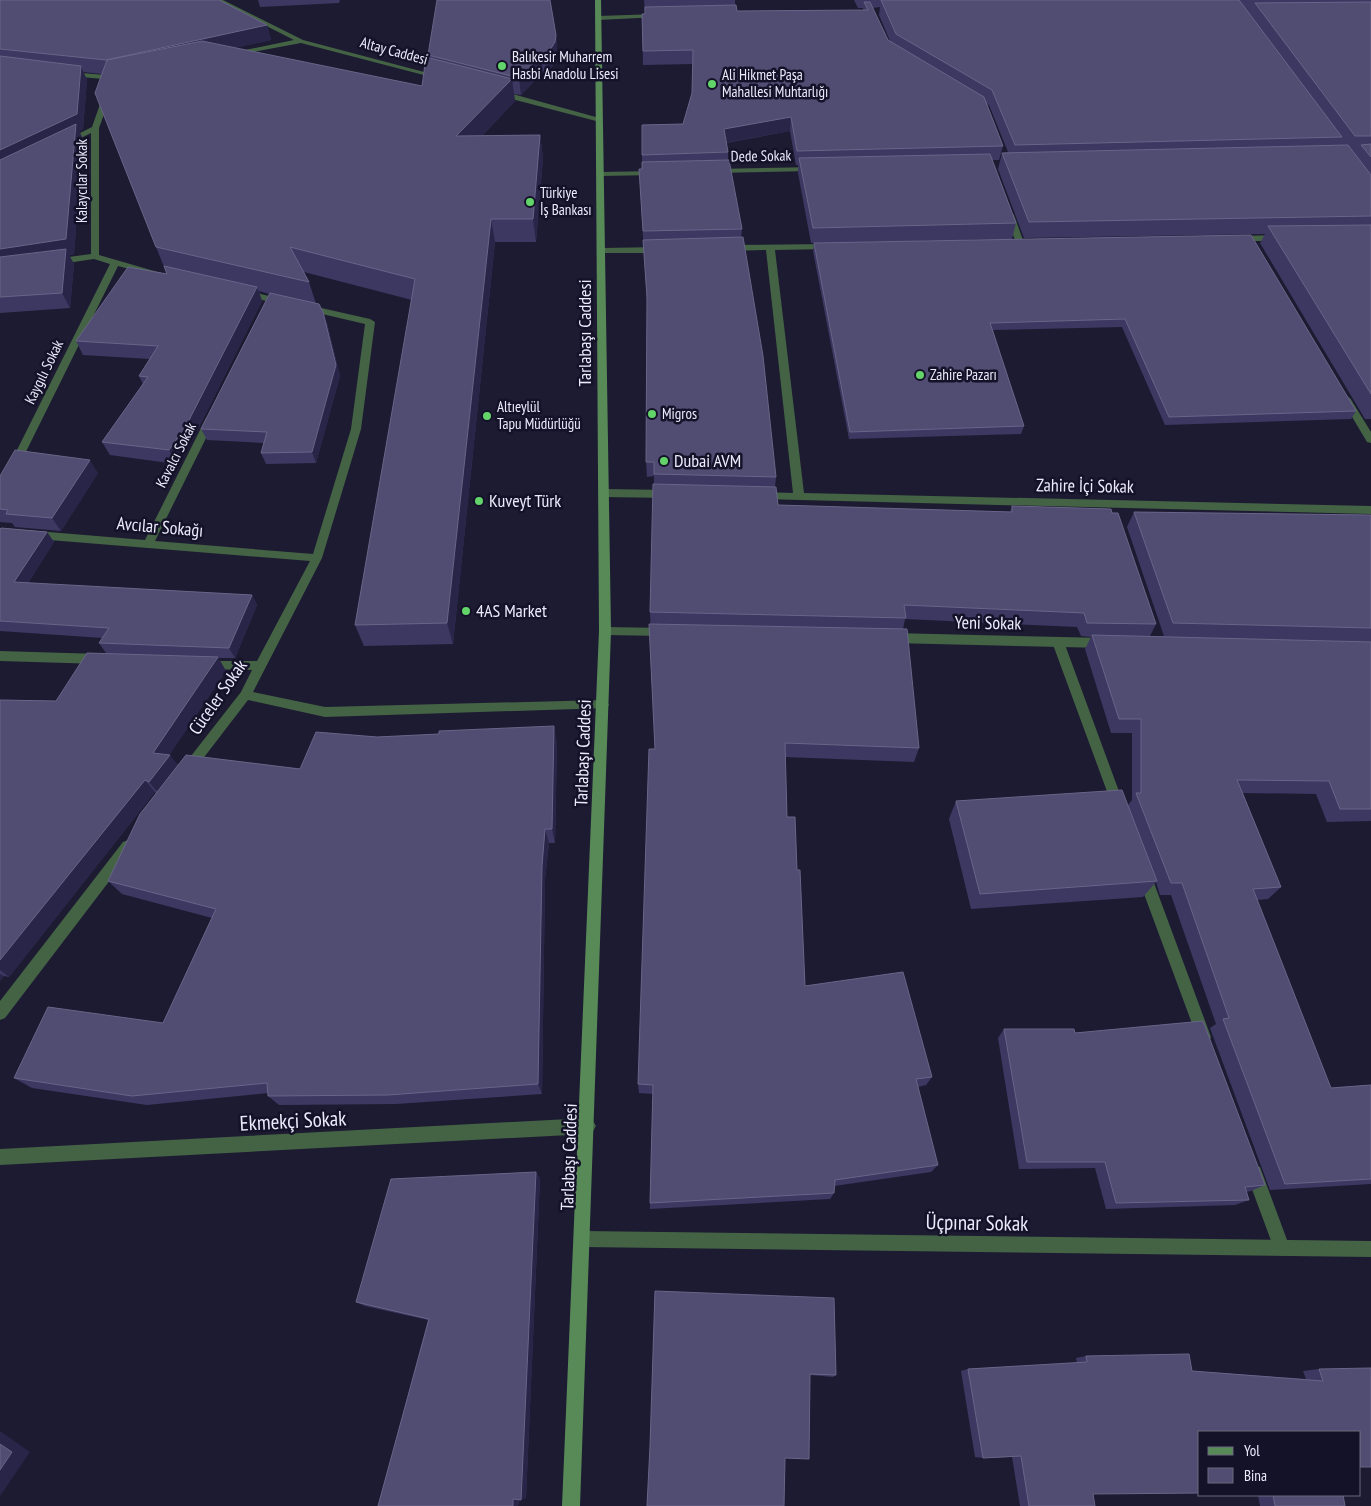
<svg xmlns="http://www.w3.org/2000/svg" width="1371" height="1506" font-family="'PT Sans Narrow',sans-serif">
  <rect width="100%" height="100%" fill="#1d1b32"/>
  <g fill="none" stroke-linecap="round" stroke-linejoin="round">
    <path fill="#446344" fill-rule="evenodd" d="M1010,212L1014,215L1024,243L1023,245L1016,243L1006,215Z
      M1058,637L1064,642L1124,805L1123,809L1118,811L1113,809L1112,805L1052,642Z
      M1144,869L1149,871L1151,875L1211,1037L1209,1042L1204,1044L1199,1042L1197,1037L1137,875L1139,871Z
      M1254,1165L1260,1167L1290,1248L1288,1254L1282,1256L1276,1254L1246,1173L1248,1167Z"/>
    <path fill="#446344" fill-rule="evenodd" d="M215,0H223L303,40L443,77L439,79L301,43L232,56V52H235L294,40Z
      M657,14L660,16L659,17L598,20L595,18L598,16Z
      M70,72L117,76L121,78L117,80L67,76V72Z
      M496,91H502L603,119L596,121L496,95Z
      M104,93L111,95L99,128V255L161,273L157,276L118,266L5,494L0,498V484L110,264L94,259L54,265L50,262L54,259L91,254V133L69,144L62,142L92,127Z
      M817,167L818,169L814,171L714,173L710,171L714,169Z
      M657,171L658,173L654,175L601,176L597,174L601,172Z
      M1236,236L1279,235L1283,238L1279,241H1233V237Z
      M829,244L832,245V249L775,250L804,493L1371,506V514L757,499L756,496L761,492L793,493L766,250L729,251L725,248L729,245Z
      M602,248L661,247L665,250L661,253H599V249Z
      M244,290L286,300L288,302L283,305L241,295L240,293Z
      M308,305L370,319L375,322L361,429L322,558L253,692L325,707L603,700L607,702L609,705L607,708L325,717L248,700L192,773L188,774L184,773L182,769L184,765L241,692L252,670L205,669L201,667L199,664L201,661H257L310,561L0,536V528L145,540L206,418L211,415L216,418L155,541L313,554L351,429L365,324L305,310L303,308Z
      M1347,397L1350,398L1371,432V443L1367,442L1342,400Z
      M603,489L669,490L674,494L669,498L603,497L598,493Z
      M605,627L665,628L671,632L665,636L605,635L599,631Z
      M892,633L1105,638L1111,643L1105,648L892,643L886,638Z
      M0,651L100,654L106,659L100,664L0,661Z
      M128,840L133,842L135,846L133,850L5,1018L0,1020V1001L123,842Z
      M588,1118L593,1121L596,1126L593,1131L588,1134L0,1165V1149Z
      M583,1231L1371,1241V1257L583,1247L577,1245L575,1239L577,1233Z"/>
    <path fill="#588a58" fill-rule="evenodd" d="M595,0H601L611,631L580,1506H562L599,631Z"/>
  </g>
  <path fill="#3d3862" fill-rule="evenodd" d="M0,0L267,25L271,40L234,48L422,86L429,58L428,55L556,35L557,52L556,59L549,72H543L521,95L514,94L515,101L482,136L540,135L543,158L536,242H495L453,644L364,646L355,625L412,300L304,272L309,282L316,304L327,323L340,376L316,463L266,464L261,453L264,443L207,440L201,429L269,294L259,291L262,301L193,439L176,464L110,455L102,442L143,384L139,376L150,359L83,355L76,341L167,274L156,247L102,74L83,72L87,80L83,129L79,131L83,139L74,254L69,255L74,264L70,308L0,313Z
    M258,0H340L339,3L260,7Z
    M644,0H735V5L737,11H863V8H858L854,0H1371V419H1365L1260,243L1265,234L1024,238L998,169L1002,153L1008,152L989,105L986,104L1003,146L999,160H992L1016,223L1012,239L811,243L798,173V165H796L790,131L726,143L728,152V160L742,229L741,237L776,477L775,487L778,505L1010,512L1012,506L1156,624L1150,636H1164L1127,527L1134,512L1371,515V821L1327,822L1316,794L1243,793L1281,887L1268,899L1257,900L1331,1088L1371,1085V1184L1270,1190L1210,1028L1216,1024L1171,895H1160L1156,882L1143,897L971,909L949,819L956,801L1128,805L1132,800V733H1111L1085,649L1091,637L1081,636L1077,627L905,619L903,629L919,748L914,762L785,757L787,817L797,870L805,986L932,1077L926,1085L918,1087L938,1165L931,1172L834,1186V1193L830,1199L650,1209V1203L653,1094L639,1093L638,1084L655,749L650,612L654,484V476L647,477L646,462L647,304L639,169H642V125L683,124L692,93L693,64L643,65L642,14H645ZM880,7L879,15L890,41L888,40L872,8Z
    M1251,235L1356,411L1351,419L1165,425L1122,327L993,330L1024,426L1021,434L849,439L813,251L814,243Z
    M98,473L61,531L15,527L12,523L0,522V476Z
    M0,530L47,532L54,542L28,583L252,595L257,605L235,658H218L226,671L169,755L178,765L300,769L377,737L557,742L555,843H549L545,879L542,1094L396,1104L279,1105L268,1096V1093L147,1105L32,1088L14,1078L163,1023L212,918L122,894L108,881L156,793L155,792L9,977L4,976L0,981V700L56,701L106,653L99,643L103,638L0,631Z
    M1004,1029L1075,1033L1265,1185L1251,1191L1246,1192L1249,1200L1235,1205L1106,1209L1095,1168L1019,1169L998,1038Z
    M536,1172L540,1179L526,1498L519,1500L518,1506H378L428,1320L365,1306L356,1302Z
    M655,1291L836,1375L833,1377L810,1375Z
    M1086,1356L1192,1371L1306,1379L1303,1371L1319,1369L1360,1432L1093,1494L1095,1506H1020L1012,1457L983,1458L975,1457L961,1371L968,1369L1077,1363L1076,1358Z
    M1258,1495H1343L1345,1506H1260Z"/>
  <path fill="#282548" d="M267,25L271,40L112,75L106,60Z
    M556,35L557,52L556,59L549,72L547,55Z
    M541,55L543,72L521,95L519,78Z
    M81,66L87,80L83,129L79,131L83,139L74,254L69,255L74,264L70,308L62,293L0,266V150Z
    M512,79L515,101L460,159L456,136Z
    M791,117L790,131L723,143L724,129Z
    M540,135L543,158L536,242L533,219Z
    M491,219L495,242L453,644L447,623Z
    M257,287L262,301L193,439L176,464L169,450Z
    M323,312L327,323L340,376L316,463L312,452Z
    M90,460L98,473L61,531L52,518Z
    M47,532L54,542L22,592L14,582Z
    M252,595L257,605L235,658L229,648Z
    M218,657L226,671L166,760L170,755L180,768L159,794L149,782L153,753Z
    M554,726L557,742L555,843L552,829Z
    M145,780L155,792L9,977L0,970V960Z
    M545,829L549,843L545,879L542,1094L538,1084L542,866Z
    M0,974L4,976L0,981Z
    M536,1172L540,1179L526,1498L521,1500Z
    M0,1431L30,1452L0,1496Z
    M519,1497L518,1506H513V1499Z"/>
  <path fill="#504c72" stroke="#686588" d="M0,0H219L267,25L106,60L0,49Z
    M437,0H550L556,35L555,42L547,55H541L519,78L428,55Z
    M881,0H1239L1342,137L1015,145L992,90L896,34Z
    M864,2H870L888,40L984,97L1003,146L797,151L791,117L724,129L728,152L642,155V125L683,124L692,93L693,50L643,51L642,14H645V7L736,5L737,11L868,10Z
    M1371,2V136H1355L1255,3Z
    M202,41L422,86L426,57L512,79L456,136L540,135L533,219H491L447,623L355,625L415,279L290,247L309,282L156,247L95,93L107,60Z
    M0,56L81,66L77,114L0,150Z
    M76,124L66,239L0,249V160Z
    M1371,144V157L1361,145Z
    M1348,145L1371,175V216L1029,222L1002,153Z
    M990,154L1016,223L813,228L799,158Z
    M729,160L742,229L643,231L639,169H642V162Z
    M1371,225V394L1268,226Z
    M1251,235L1356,411L1169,417L1125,319L990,323L1024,426L850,432L814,243Z
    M743,237L763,356L776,477L654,474V462H646L647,297L643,240Z
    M66,249L62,293L0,297V257Z
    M164,266L257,287L186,426L169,450L102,442L148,377L139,376L158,346L76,341L128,267L167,274Z
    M270,293L319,304L323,312L336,365L312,452L261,453L267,432L201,429Z
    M15,450L90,460L52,518L6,514L8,510L0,509V476Z
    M653,484L776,487L778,505L1012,512V506L1111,509L1112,513H1118L1156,624L1087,623L1084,613L904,605L906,618L650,612Z
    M1134,512L1371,515V628L1173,623Z
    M1,528L47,532L14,582L252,595L229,648L99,643L109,628L0,621V530Z
    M649,624L907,629L919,748L785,743L787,817H795L797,870H800L805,986L903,972L932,1077L916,1079L938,1165L835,1180L834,1193L650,1203L653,1085L638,1084L649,749H655Z
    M1092,635L1371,642V809H1340L1329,781L1237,780L1281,887L1253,889L1331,1088L1371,1085V1179L1285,1184L1223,1019L1229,1018L1182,883H1171L1136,793H1141V719H1119Z
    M87,653L218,657L153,753L170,755L149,782L145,780L0,960V700L56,701Z
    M554,726L552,829H545L542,866L538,1084L388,1095L268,1096L267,1083L132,1096L14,1078L48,1007L163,1023L216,909L108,881L140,814L186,755L300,769L316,732L377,737L439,734V731Z
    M1122,790L1157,881L980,894L956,801Z
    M1203,1021L1265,1185L1245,1187L1249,1200L1116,1203L1105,1162H1027L1004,1029H1074L1075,1033Z
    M536,1172L521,1500L513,1499V1506H378L429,1319L356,1302L391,1179Z
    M655,1291L834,1298L836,1375L810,1374L809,1459L785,1458L784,1506H647L650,1446Z
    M1189,1354L1192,1371L1323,1381L1319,1369L1371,1368V1467H1360V1432H1200V1493L1093,1494L1095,1506H1029L1021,1456L983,1458L968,1369L1087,1362L1086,1356Z
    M0,1444L12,1452L0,1470Z
    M1273,1495H1343L1345,1506H1275Z"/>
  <g fill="#62d469" stroke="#141228" stroke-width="2">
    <circle cx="502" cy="66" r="5"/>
    <circle cx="712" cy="84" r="5"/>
    <circle cx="530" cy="202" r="5"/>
    <circle cx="920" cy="375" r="5"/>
    <circle cx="652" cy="414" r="5"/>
    <circle cx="487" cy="416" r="5"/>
    <circle cx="664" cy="461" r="5"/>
    <circle cx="479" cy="501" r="5"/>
    <circle cx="466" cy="611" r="5"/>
  </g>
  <g text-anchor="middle" stroke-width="5" stroke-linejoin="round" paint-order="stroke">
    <g font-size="15" fill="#ecebfc" stroke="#141228">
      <text transform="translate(394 51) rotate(15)" y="5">Altay Caddesi</text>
      <text transform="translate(761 156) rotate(-1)" y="5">Dede Sokak</text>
      <text transform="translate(82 181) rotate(-90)" y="5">Kalaycılar Sokak</text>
      <text transform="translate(44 372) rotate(-64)" y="5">Kaygılı Sokak</text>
      <text transform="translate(176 455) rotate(-63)" y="5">Kavalcı Sokak</text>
    </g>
    <g font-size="15" fill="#ecebfc" stroke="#141228" text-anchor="start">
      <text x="512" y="62">Balıkesir Muharrem<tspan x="512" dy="17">Hasbi Anadolu Lisesi</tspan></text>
      <text x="722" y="80">Ali Hikmet Paşa<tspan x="722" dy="17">Mahallesi Muhtarlığı</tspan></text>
      <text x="540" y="198">Türkiye<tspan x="540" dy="17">İş Bankası</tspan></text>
      <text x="930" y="380">Zahire Pazarı</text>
      <text x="497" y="412">Altıeylül<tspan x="497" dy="17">Tapu Müdürlüğü</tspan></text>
      <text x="662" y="419">Migros</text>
    </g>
    <g font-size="18" fill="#ecebfc" stroke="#141228">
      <text transform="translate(585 333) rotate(-90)" y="6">Tarlabaşı Caddesi</text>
      <text transform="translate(1085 486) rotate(1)" y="6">Zahire İçi Sokak</text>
      <text transform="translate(160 527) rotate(5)" y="6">Avcılar Sokağı</text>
      <text transform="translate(988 623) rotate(1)" y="6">Yeni Sokak</text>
      <text transform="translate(218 697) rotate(-55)" y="6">Cüceler Sokak</text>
      <text transform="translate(583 753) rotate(-88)" y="6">Tarlabaşı Caddesi</text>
      <text transform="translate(569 1157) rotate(-88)" y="6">Tarlabaşı Caddesi</text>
    </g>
    <g font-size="18" fill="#ecebfc" stroke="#141228" text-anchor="start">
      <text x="674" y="467">Dubai AVM</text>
      <text x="489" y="507">Kuveyt Türk</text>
      <text x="476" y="617">4AS Market</text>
    </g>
    <g font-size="21" fill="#ecebfc" stroke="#141228">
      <text transform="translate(293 1121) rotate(-3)" y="7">Ekmekçi Sokak</text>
      <text transform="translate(977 1223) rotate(1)" y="7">Üçpınar Sokak</text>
    </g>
  </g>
  <rect x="1198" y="1431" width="162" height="65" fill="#141228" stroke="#6a697d"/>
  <rect x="1208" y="1447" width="25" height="8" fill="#588a58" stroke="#6a697d"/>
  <text x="1244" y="1456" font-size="15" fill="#ecebfc">Yol</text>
  <rect x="1208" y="1468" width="25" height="15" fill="#504c72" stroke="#6a697d"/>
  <text x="1244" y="1481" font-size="15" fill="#ecebfc">Bina</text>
</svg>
